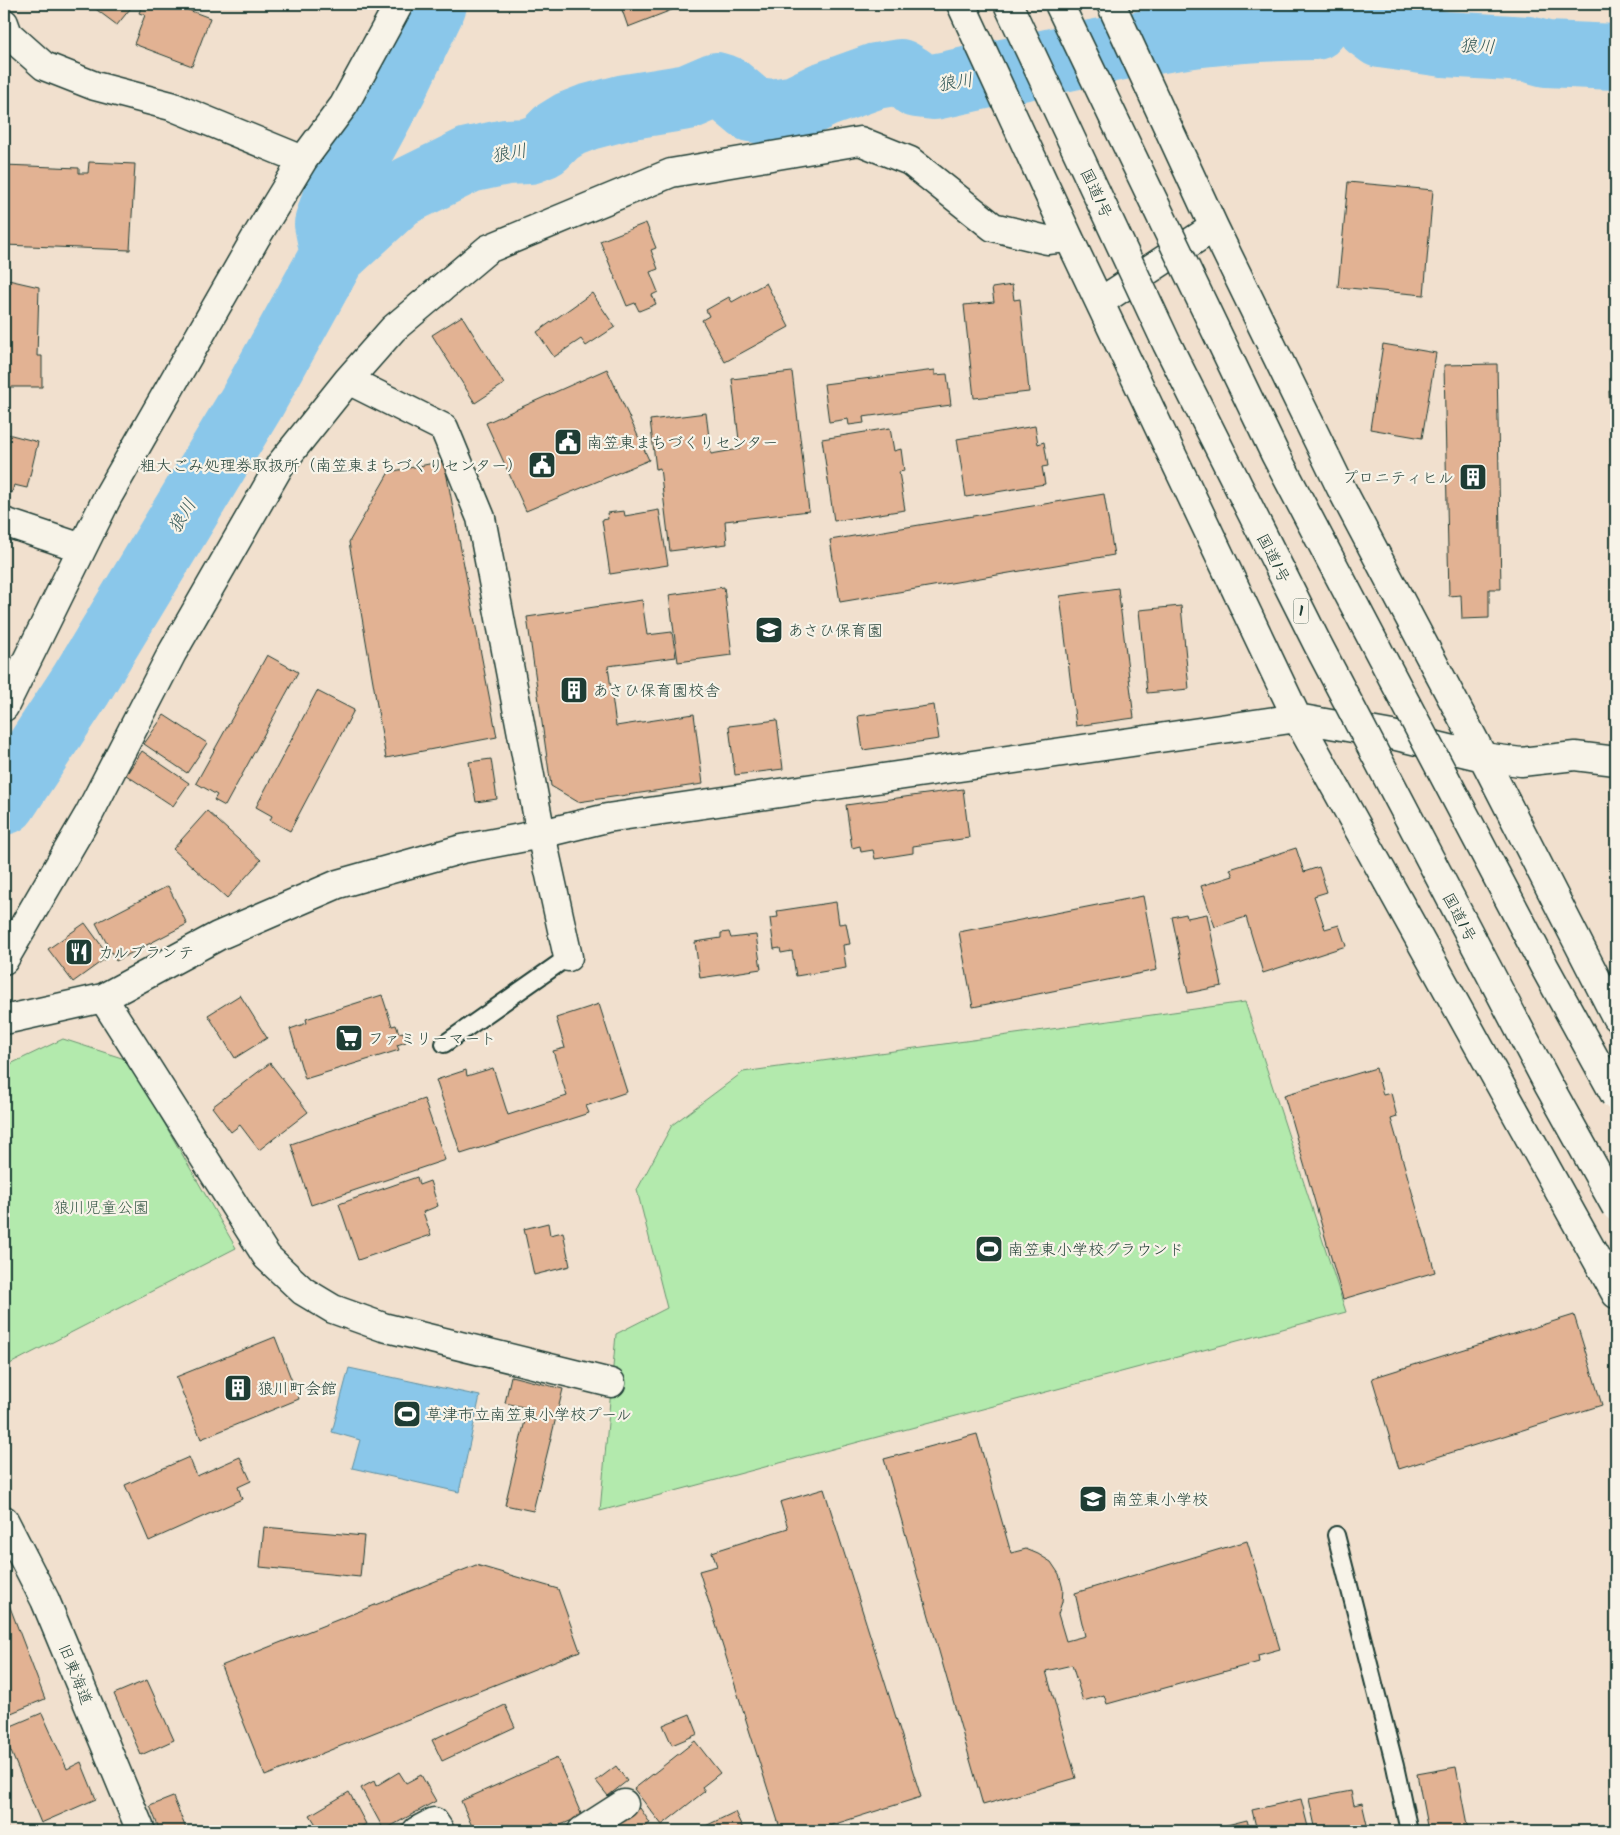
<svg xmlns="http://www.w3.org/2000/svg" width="1620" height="1835" font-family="Kalam,'Klee One',sans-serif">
  <rect width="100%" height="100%" fill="#f1e0ce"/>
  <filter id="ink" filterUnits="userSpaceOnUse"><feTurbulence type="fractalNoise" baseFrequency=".02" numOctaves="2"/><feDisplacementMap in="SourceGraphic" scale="10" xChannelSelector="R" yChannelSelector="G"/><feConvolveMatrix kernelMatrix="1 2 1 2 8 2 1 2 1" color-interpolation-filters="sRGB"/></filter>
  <g filter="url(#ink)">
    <path fill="#b3eaad" stroke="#699470" d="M1245,1002L1346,1312L600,1511L616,1334L667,1308L637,1190L672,1125L743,1072Z
      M63,1039L128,1060L236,1248L4,1367V1067Z"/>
    <path fill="#8ac7ea" stroke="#5f90a1" d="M349,1368L480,1396L459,1492L352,1468L360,1440L332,1432Z"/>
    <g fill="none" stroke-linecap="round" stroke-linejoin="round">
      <path stroke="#8ac7ea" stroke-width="66" d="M1354,4L1359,5L1369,26L1381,35L1444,44L1528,49L1546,54L1616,57
        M333,255L327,224L336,195L394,88L434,4
        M4,802L81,685L252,402L333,255L398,195L469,160L506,152L529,151L544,145L557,132L570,124L588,117L626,107L688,97L716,85L726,88L751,109L771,112L796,108L823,95L876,76L900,72L910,78L917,85L934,87C1018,69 1102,49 1187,36C1229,30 1273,28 1315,27L1329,9L1337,4"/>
    </g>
    <path fill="#e2b293" stroke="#1f3d34" d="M89,4H134L117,25Z
      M143,4H172L210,18L192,66L134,44L145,15L139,13Z
      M620,4H687L628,27Z
      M89,162L135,164L130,250L4,245V165L79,168V173H88Z
      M1348,182L1433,190L1424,295L1338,287Z
      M646,223L656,248L651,250L658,269L650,272L658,292L652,295L656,304L639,311L635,303L627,306L600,241Z
      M4,279L39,287L37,356H42V387H4Z
      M766,283L789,327L725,362L702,320L709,316L706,310L729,297L732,302Z
      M1012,285L1014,300L1020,299L1029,392L974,398L964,305L994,302L992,288Z
      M592,293L615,327L586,346L581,339L554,357L537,332Z
      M462,316L504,384L475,403L432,335Z
      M1383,344L1436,353L1422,438L1370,429Z
      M1497,364L1501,589H1489V618L1462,619L1461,595L1449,596L1444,365Z
      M607,369L649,460L526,511L486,423Z
      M935,370V375L947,374L951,405L863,417L864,423L849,425L848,419L829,422L824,384Z
      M792,372L809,511L725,521L727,544L670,551L660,468L656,469L650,420L706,413L711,454L740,449L732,379Z
      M1616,390V581L1609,391Z
      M1035,426L1038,444L1044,442L1048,466L1042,467L1045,484L966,497L957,439Z
      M890,428L894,451L901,449L904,471L899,472L905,510L834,521L822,439Z
      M4,433L38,442L27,488L14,485L12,493L4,491Z
      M444,461L497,737L386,758L349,542L389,472Z
      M1104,494L1114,555L840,602L830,540Z
      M659,510L668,565L610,574L602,520L608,519L607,513L624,511L625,516Z
      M724,587L732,655L678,662L669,595Z
      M1118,588L1134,718L1076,726L1060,596Z
      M642,600L647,635L672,632L676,657L608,666L616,726L694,714L703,784L578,802L551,786L527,617Z
      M1181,606L1189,689L1147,693L1139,610Z
      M267,655L298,672L225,806L214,800L217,795L196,783Z
      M317,691L354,710L290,831L270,820L272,816L256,807Z
      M934,705L939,739L863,750L858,716Z
      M164,715L207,743L187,773L144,744Z
      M777,720L783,769L735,775L729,726Z
      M142,751L189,783L173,806L126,775Z
      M491,759L497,799L476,802L469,762Z
      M963,789L969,838L913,846V853L875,859L873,850L861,852L860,846L852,848L846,805Z
      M207,811L261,860L227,898L173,849Z
      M1296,848L1304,872L1319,867L1327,892L1314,896L1325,929L1339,925L1346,946L1263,973L1246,917L1215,927L1201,886L1233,876L1230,869Z
      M168,886L187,924L116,961L96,923Z
      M1143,896L1157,970L973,1007L959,932Z
      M836,902L839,924L846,923L850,944L843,945L846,968L796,976L792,951L781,953L780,948L774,949L770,918L778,917L777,911Z
      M1186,914L1187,918L1207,914L1222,986L1188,993L1172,917Z
      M85,923L109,956L73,982L48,949Z
      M729,932L731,938L756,935L761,969L700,978L695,942L721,938V933Z
      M240,995L267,1038L235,1058L208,1015Z
      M382,995L392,1026L396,1025L399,1033L403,1032L406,1042L397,1045L399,1050L305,1079L290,1029L307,1023L306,1019Z
      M599,1004L627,1092L586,1106L589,1113L461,1154L436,1080L466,1070L467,1076L493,1068L508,1115L567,1096L553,1051L565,1048L556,1018Z
      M270,1063L308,1112L259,1150L240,1125L231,1132L212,1107Z
      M1376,1068L1383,1095L1391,1093L1397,1117L1391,1119L1435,1272L1343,1299L1284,1095Z
      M424,1099L445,1160L311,1205L291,1144Z
      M417,1177L419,1185L430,1181L438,1206L423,1212L431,1235L358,1260L339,1204Z
      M548,1223L550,1235L563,1232L570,1266L534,1275L524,1229Z
      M1574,1315L1602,1405L1399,1469L1372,1378Z
      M275,1337L299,1399L201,1439L176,1377Z
      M511,1376L563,1389L533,1511L505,1505L528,1408L505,1403Z
      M977,1434L1011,1553L1026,1549L1038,1554L1051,1562L1059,1574L1063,1589L1062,1602L1058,1614L1066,1641L1085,1636L1075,1593L1247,1541L1280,1649L1258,1655L1259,1662L1107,1704L1104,1695L1083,1701L1072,1665L1046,1671L1076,1778L983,1805L884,1459Z
      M189,1457L197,1476L240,1457L251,1481L238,1487L242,1499L149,1541L125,1485Z
      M824,1489L921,1797L813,1831H781L699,1571L717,1566L712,1552L788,1528L780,1502Z
      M264,1527L364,1536L360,1577L260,1567Z
      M476,1565L558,1589L580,1651L265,1776L221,1666Z
      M8,1602L45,1699L4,1716V1603Z
      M147,1680L174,1740L141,1755L114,1694Z
      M505,1705L515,1727L442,1761L432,1740Z
      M42,1713L67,1769L81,1762L96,1799L41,1823L4,1735V1729Z
      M690,1714L698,1734L672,1745L663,1725Z
      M695,1741L720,1773L702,1787L705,1791L662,1825L634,1789Z
      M557,1758L582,1816L556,1827L553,1823L535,1831H474L461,1801Z
      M616,1766L627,1781L608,1796L596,1781Z
      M1456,1767L1468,1830L1460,1831H1428L1417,1774Z
      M399,1772L406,1783L421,1775L436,1801L384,1830L361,1788L374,1781L376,1786Z
      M1351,1791L1354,1805L1362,1803L1368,1829L1358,1831H1316L1309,1799Z
      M349,1792L366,1824L353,1831H320L310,1815Z
      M173,1797L187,1831H160L150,1806Z
      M1301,1799L1309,1831H1257L1252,1810Z
      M640,1808L650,1823L639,1831H623L617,1822Z
      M735,1812L744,1831H695Z
      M4,1820L8,1831H4Z
      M1247,1820L1250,1831H1208L1207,1830Z
      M287,1825L291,1831H277Z"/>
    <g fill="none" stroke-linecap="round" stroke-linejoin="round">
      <defs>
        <path id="lane" d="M444,1044L568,957
          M1336,1535L1395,1766L1409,1831"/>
        <path id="street" d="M961,4L1069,238L1297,718L1616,1294
          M1111,4L1214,227L1341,488L1483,757L1616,1017
          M4,23L8,34L44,66L95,86L171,106L303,160
          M1100,302L1214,227
          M348,380L444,428L481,518L541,834L568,957
          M4,522L82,548
          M4,707L108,496L255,239L303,160L344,105L399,4
          M4,960L89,814L172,653L280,465L348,380L393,329L488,249L671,173L860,141L910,161L993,227L1047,240L1069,238
          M103,998L267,1257L303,1291L333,1309L383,1327L611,1383
          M4,1020L103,998L218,936L338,884L462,849L541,834L607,818L1297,718L1392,735L1483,757L1521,762L1575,756L1616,761
          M4,1520L45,1600L141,1831
          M417,1831L434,1822L440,1831
          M582,1831L624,1804"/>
      </defs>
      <use href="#lane" stroke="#1f3d34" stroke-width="20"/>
      <use href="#street" stroke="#1f3d34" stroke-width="31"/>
      <use href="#lane" stroke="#f7f3e8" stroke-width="16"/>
      <use href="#street" stroke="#f7f3e8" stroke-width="28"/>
      <defs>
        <path id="highway-bridge" d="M1008,4L1167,344L1317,643L1549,1086L1616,1207
          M1059,4L1275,454L1544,966L1616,1097"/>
      </defs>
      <use href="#highway-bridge" stroke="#1f3d34" stroke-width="31" stroke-linecap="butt"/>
      <use href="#highway-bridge" stroke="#f7f3e8" stroke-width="28"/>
    </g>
  </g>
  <defs>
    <symbol id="civic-square" viewBox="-11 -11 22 22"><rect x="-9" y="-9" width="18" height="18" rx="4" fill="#1f3d34" stroke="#f7f3e8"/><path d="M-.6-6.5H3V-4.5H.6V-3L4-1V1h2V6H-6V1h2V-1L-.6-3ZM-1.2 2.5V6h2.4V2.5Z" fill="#fff"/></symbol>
    <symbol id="building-square" viewBox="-11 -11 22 22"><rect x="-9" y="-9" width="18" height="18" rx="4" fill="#1f3d34" stroke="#f7f3e8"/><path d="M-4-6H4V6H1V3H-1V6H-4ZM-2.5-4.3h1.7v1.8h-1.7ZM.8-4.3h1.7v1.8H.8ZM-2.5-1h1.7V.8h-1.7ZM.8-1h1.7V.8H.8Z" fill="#fff"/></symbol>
    <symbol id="school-square" viewBox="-11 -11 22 22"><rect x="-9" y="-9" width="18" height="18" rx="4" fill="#1f3d34" stroke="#f7f3e8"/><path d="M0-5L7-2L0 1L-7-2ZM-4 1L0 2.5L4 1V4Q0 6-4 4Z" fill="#fff"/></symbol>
    <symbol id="restaurant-square" viewBox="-11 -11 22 22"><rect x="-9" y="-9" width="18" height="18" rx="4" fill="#1f3d34" stroke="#f7f3e8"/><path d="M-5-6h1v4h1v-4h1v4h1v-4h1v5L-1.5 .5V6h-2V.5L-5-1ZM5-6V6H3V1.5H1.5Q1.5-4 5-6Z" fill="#fff"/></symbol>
    <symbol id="supermarket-square" viewBox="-11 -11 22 22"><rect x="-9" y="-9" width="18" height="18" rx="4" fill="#1f3d34" stroke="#f7f3e8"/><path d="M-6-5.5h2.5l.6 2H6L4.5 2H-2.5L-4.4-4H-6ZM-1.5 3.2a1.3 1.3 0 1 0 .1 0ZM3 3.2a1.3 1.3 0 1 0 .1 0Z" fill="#fff"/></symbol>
    <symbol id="stadium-square" viewBox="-11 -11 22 22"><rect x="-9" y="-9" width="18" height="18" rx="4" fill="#1f3d34" stroke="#f7f3e8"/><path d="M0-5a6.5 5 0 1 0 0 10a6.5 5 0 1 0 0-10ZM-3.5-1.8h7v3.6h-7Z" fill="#fff"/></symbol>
  </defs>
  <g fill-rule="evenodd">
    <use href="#civic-square" x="552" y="426" width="32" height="32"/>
    <use href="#civic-square" x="526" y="449" width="32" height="32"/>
    <use href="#building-square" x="1457" y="461" width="32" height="32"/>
    <use href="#school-square" x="753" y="614" width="32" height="32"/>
    <use href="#building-square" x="558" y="674" width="32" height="32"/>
    <use href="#restaurant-square" x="63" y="936" width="32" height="32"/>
    <use href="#supermarket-square" x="333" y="1022" width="32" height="32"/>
    <use href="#stadium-square" x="973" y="1233" width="32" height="32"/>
    <use href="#building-square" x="222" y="1372" width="32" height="32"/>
    <use href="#stadium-square" x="391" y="1398" width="32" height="32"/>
    <use href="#school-square" x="1077" y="1483" width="32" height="32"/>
  </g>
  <g text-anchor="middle" stroke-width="4.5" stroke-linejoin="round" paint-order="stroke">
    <rect fill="#f7f3e8" stroke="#60746a" stroke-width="1" x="1293.5" y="598.5" width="15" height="25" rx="4"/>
    <g font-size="15" font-weight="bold" fill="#1f3d34">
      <text x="1301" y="616">1</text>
    </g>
    <g font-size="16" fill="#1f3d34" stroke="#f7f3e8">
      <text transform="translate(1097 193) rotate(65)" y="6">国道1号</text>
      <text transform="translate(1274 558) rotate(63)" y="6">国道1号</text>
      <text transform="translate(1460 917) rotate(62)" y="6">国道1号</text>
      <text transform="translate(76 1674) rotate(68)" y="6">旧東海道</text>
    </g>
    <g font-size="16" fill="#1f3d34" stroke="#f7f3e8" text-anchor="start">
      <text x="587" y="448">南笠東まちづくりセンター</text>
      <text x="523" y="471" text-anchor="end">粗大ごみ処理券取扱所（南笠東まちづくりセンター）</text>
      <text x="1454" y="483" text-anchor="end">プロニティヒル</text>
      <text x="788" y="636">あさひ保育園</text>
      <text x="593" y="696">あさひ保育園校舎</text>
      <text x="98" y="958">カルブランテ</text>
      <text x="368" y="1044">ファミリーマート</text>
      <text x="1008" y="1255">南笠東小学校グラウンド</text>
      <text x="257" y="1394">狼川町会館</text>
      <text x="426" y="1420">草津市立南笠東小学校プール</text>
      <text x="1112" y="1505">南笠東小学校</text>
    </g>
    <g font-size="16" fill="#355746" stroke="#f7f3e8">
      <text x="101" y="1213">狼川児童公園</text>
    </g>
    <g font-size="18" font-style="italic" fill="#345958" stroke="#f7f3e8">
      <text transform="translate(1477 46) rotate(3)" y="6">狼川</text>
      <text transform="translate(955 82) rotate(-9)" y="6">狼川</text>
      <text transform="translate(509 153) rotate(-10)" y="6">狼川</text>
      <text transform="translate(182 516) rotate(-59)" y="6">狼川</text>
    </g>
  </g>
  <rect width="1620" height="1835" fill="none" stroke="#f7f3e8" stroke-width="20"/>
  <rect x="10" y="10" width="1600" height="1815" fill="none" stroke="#1f3d34" stroke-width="2" filter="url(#ink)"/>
</svg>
